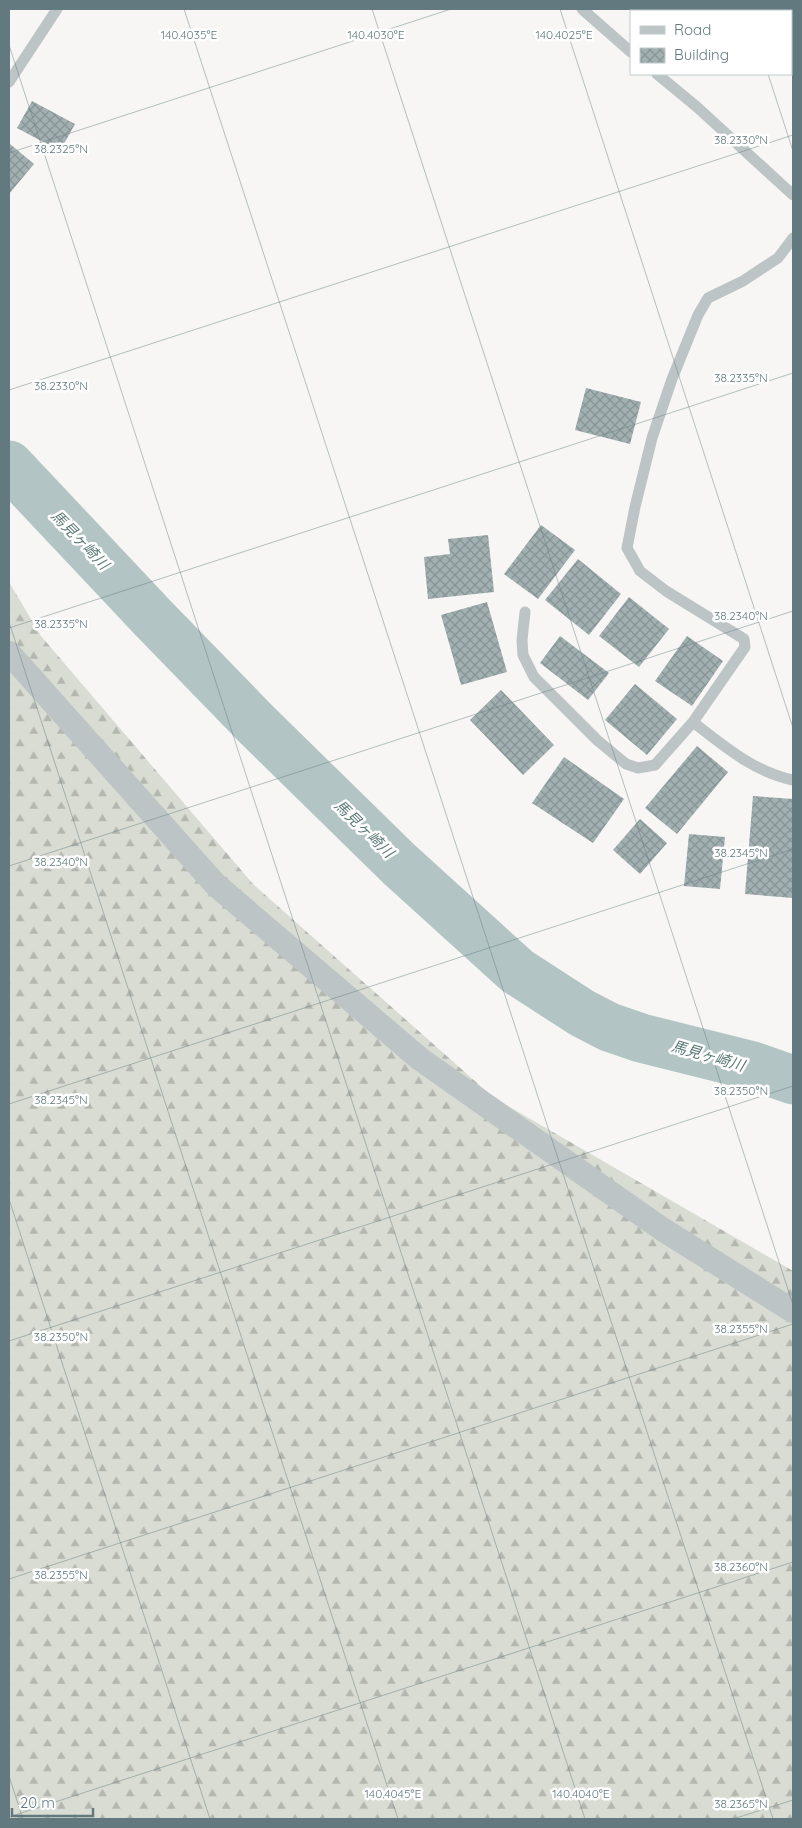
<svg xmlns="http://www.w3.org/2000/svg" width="802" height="1828" font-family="Quicksand,'Noto Sans JP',sans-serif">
  <defs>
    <pattern id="forest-firs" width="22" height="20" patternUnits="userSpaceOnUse" patternTransform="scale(1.25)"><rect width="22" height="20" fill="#d8dcd3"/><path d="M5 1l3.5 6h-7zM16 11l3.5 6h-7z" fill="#b3b7b0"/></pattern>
    <pattern id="building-cross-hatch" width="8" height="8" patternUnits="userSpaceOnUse" patternTransform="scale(1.25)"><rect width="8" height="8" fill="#a2b0b2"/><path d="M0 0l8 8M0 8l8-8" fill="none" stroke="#879496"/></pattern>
  </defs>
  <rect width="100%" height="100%" fill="#f7f6f4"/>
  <path fill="url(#forest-firs)" d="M9,582L41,636L253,884L494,1098L793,1271V1819H9Z"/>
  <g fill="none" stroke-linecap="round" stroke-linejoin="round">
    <path stroke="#b2c5c4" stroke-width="49" d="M9,465L154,619L255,723L399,864L517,971L582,1013L609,1027L641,1038L753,1066L793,1080"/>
  </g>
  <path fill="url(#building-cross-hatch)" d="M32,101L75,124L60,151L17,128Z
    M10,144L34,164L9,194V145Z
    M586,388L641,402L630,444L575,430Z
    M541,525L575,550L538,599L504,574Z
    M488,535L494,592L428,599L424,557L450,554L448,539Z
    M578,559L621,594L589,635L545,600Z
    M629,597L669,629L639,667L599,636Z
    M487,602L507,672L461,685L441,615Z
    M560,636L609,673L588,700L540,663Z
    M687,636L723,661L692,706L655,681Z
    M635,684L677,719L647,755L605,720Z
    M501,690L554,745L523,775L470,720Z
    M697,746L728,772L677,834L645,808Z
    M564,757L624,799L593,843L532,803Z
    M753,796L793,799V898L745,894Z
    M640,819L667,843L640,874L613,850Z
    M689,834L725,837L720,889L684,886Z"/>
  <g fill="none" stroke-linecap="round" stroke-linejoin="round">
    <path stroke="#bdc4c6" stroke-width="11" d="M582,9L631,52
      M657,74L697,107L793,195
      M9,82L57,9
      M793,238L778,258L743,281L708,298L698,315L672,379L652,438L635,507L627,548L640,571L666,591L744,639L745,647L693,722C724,746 754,772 793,780
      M525,612L522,640L523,655L534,677L597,740L626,764L638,768L655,765L693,722"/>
    <path stroke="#bdc4c6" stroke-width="24" d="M9,653L216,885L420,1059L662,1229L793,1311"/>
  </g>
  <path fill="none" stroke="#627a7f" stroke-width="1" stroke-opacity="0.45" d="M184,9L773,1819M372,9L793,1305M560,9L793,728M747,9L748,11M9,45L585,1819M768,74L793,151M9,153L451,9M9,390L793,135M9,622L398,1819M9,628L793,373M9,866L793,611M9,1104L793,849M9,1199L210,1819M9,1341L793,1086M9,1579L793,1324M9,1776L23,1819M9,1817L793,1562M733,1819L793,1800"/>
  <g text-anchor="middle" stroke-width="5" stroke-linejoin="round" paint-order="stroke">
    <g font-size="15" font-style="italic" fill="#5d7a79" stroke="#fff">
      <text transform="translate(80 540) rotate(46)" y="5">馬見ヶ崎川</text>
      <text transform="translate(364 829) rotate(44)" y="5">馬見ヶ崎川</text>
      <text transform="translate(708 1056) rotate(16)" y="5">馬見ヶ崎川</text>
    </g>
  </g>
  <g font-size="12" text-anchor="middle" fill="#627a7f" stroke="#fff" stroke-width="5" stroke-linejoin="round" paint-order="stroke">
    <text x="189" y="39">140.4035°E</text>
    <text x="376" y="39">140.4030°E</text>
    <text x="564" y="39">140.4025°E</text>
    <text x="741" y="144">38.2330°N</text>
    <text x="61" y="153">38.2325°N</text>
    <text x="741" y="382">38.2335°N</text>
    <text x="61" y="390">38.2330°N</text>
    <text x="741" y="620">38.2340°N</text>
    <text x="61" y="628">38.2335°N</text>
    <text x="741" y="857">38.2345°N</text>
    <text x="61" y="866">38.2340°N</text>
    <text x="741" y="1095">38.2350°N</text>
    <text x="61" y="1104">38.2345°N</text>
    <text x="741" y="1333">38.2355°N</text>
    <text x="61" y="1341">38.2350°N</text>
    <text x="741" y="1571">38.2360°N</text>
    <text x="61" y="1579">38.2355°N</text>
    <text x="393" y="1798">140.4045°E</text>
    <text x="581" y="1798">140.4040°E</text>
    <text x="741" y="1808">38.2365°N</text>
  </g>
  <rect width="802" height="1828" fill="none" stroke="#627a7f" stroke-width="20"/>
  <rect x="630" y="10" width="162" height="65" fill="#ffffff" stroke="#c0cacc"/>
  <rect x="640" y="26" width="25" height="8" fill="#bdc4c6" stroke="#c0cacc"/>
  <text x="674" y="35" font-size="15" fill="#627a7f">Road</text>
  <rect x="640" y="48" width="25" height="15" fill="url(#building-cross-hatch)" stroke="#c0cacc"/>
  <text x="674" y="60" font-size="15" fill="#627a7f">Building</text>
  <path d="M12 1808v8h81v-8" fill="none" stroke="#627a7f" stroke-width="2.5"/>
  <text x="20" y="1808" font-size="15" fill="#627a7f" stroke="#ffffff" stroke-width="4" paint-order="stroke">20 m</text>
</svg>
